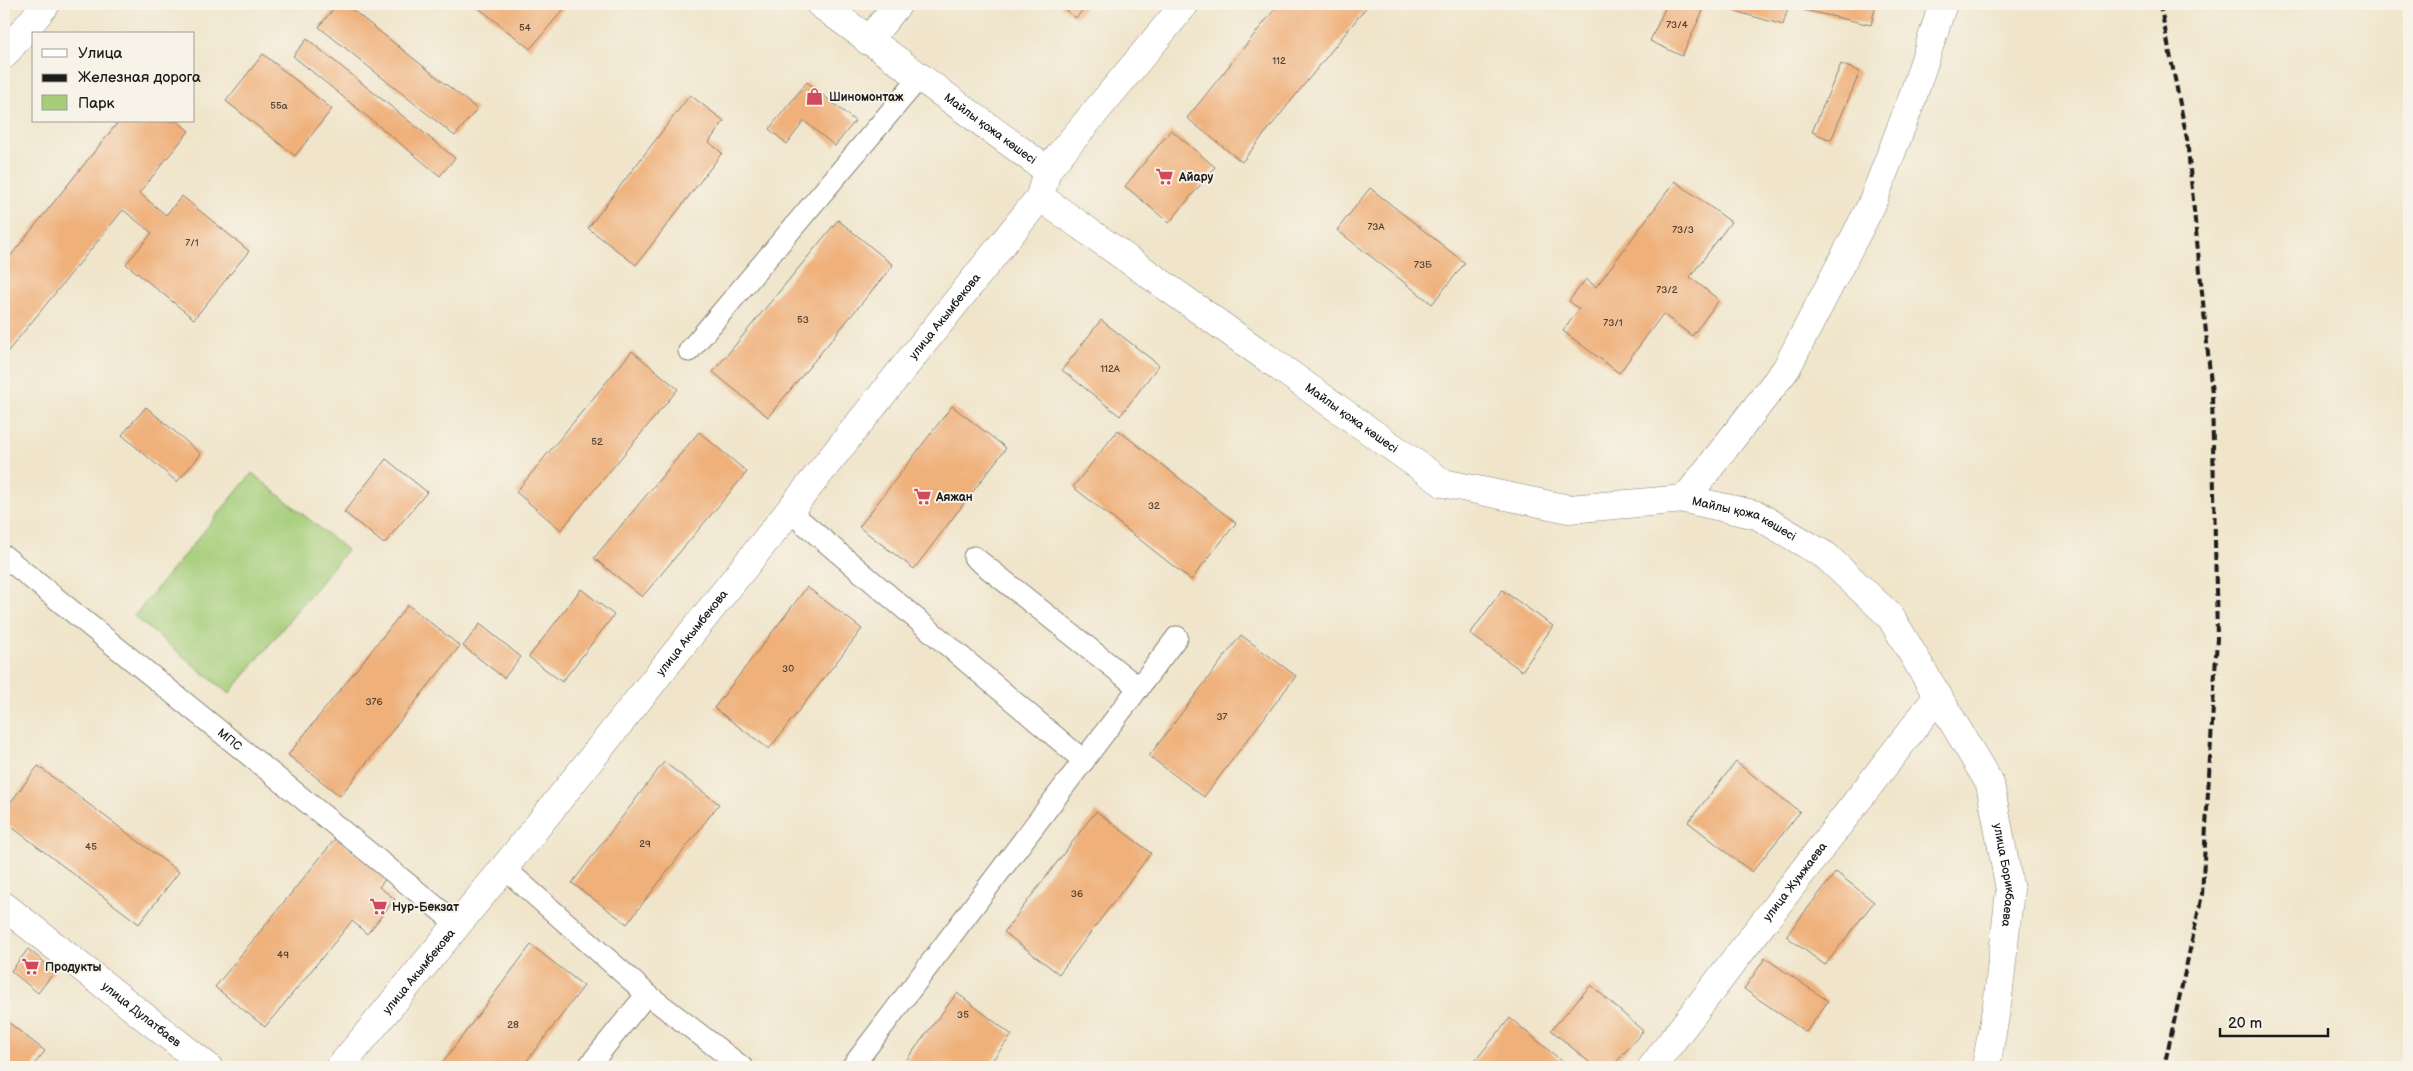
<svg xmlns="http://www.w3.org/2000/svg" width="2413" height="1071" font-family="'Balsamiq Sans',sans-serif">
  <rect width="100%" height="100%" fill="#f7f3e8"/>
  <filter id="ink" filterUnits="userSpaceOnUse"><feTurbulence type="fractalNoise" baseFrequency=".02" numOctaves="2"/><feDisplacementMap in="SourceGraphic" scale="10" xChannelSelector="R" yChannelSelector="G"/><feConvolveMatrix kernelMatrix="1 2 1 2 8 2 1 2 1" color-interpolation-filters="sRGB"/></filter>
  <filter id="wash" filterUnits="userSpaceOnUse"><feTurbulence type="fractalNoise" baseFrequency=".0096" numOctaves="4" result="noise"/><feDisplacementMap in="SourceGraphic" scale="20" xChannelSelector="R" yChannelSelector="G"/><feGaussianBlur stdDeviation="1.12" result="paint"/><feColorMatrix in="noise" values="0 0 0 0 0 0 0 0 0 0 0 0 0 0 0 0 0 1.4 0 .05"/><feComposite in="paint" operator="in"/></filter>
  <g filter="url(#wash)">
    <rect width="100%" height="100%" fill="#f0e5cb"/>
    <path fill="#a6ce7a" stroke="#61754b" d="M252,473L347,550L229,694L134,616Z"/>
    <g id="blocks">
      <path fill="#efb07a" d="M337,4H345L477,109L455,136L319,27Z
        M474,4H568L530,49Z
        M1058,4H1088L1076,18Z
        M1279,4H1369L1242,162L1187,118Z
        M1667,4H1699L1705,6L1682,56L1650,41Z
        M1725,4H1789L1783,25L1724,8Z
        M1806,4H1876L1871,25L1804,10Z
        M307,39L455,158L440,176L293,56Z
        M263,54L332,109L295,156L226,101Z
        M1841,64L1860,72L1831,140L1812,132Z
        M807,82L855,121L835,146L804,121L787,144L769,129Z
        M690,95L724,121L709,142L722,153L636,265L588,228Z
        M119,121H177L189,131L139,193L166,215L182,196L249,251L194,319L126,264L152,233L123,210L4,356V264Z
        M1171,130L1215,167L1169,223L1125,186Z
        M1675,181L1731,222L1690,277L1719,300L1692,336L1663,314L1619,373L1563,331L1579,309L1569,301L1586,279L1596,287Z
        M1370,188L1465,263L1432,304L1337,230Z
        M838,220L893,265L768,417L713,372Z
        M1101,320L1159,365L1120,416L1062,370Z
        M632,351L678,389L561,530L516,492Z
        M952,406L1006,448L914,569L859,527Z
        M146,407L201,454L177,482L122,435Z
        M1118,430L1236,523L1191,580L1073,487Z
        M699,432L747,472L642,597L594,558Z
        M386,459L427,492L384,544L344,512Z
        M807,587L862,629L769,749L714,708Z
        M581,589L614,615L562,682L529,657Z
        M1502,590L1553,626L1522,671L1470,634Z
        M408,605L460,646L340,796L288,755Z
        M480,624L521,657L504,678L463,646Z
        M1241,635L1296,676L1204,797L1149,756Z
        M664,762L719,804L627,924L572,883Z
        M1736,762L1800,812L1752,872L1688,822Z
        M38,766L179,872L139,924L4,821V811Z
        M1096,811L1151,853L1059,974L1004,932Z
        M336,838L386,878L379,887L395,899L367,934L352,921L265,1027L215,987Z
        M1836,872L1874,902L1825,965L1786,936Z
        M531,945L584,986L522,1067H447L442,1063Z
        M28,949L55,971L38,993L11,971Z
        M1765,958L1828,1001L1806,1032L1744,989Z
        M1591,985L1643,1031L1612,1067H1595L1551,1030Z
        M957,993L1012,1035L987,1067H901Z
        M1510,1018L1569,1067H1470Z
        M4,1019L45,1051L32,1067H4Z"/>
    </g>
  </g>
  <g filter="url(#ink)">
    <use href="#blocks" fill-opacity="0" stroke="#868074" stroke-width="1"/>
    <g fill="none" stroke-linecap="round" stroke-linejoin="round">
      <defs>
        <g id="service">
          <path d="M689,351L919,78"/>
          <path d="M788,510L1084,761"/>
          <path id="s1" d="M4,556L457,924"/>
          <path d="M974,557L1139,688"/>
          <path d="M504,868L647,994L742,1067"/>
          <path d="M588,1067L647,994"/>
          <path d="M852,1067L1177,637"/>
        </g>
        <path id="pedestrian" d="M4,55L46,4"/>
        <g id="minor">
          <path id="s2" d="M820,4L1047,170L1040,197L1443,483L1569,509L1685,499L1757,515L1826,556L1890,616L1990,784L2010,890L1998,998L1986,1067"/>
          <path d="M868,41L898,4"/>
          <path d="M1047,170L1185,4"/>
          <path d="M1685,499L1786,369L1871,206L1912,99L1943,4"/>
          <path id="s3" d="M4,906L208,1067"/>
          <path id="s4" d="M340,1067L504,868L1040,197"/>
          <path id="s5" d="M1652,1067L1938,696"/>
        </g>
      </defs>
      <use href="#service" stroke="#868074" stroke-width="23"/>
      <use href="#pedestrian" stroke="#868074" stroke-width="29"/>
      <use href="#minor" stroke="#868074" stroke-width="29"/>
      <use href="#service" stroke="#fff" stroke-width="21"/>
      <use href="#pedestrian" stroke="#fff" stroke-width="28"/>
      <use href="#minor" stroke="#fff" stroke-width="28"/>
      <path stroke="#1c1c1c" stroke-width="4" stroke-dasharray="8 4" stroke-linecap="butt" d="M2160,4L2187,139L2212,394L2217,638L2202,895L2164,1067"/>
    </g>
  </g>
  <defs>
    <symbol id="shop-bare" viewBox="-9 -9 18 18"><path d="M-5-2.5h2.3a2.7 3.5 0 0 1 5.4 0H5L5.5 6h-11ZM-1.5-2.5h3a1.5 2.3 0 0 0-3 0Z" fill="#d1495b" stroke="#f7f3e8" stroke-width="2.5" paint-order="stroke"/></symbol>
    <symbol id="supermarket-bare" viewBox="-9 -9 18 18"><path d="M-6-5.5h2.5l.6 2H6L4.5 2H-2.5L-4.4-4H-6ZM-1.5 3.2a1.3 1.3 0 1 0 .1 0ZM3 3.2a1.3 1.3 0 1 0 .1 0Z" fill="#d1495b" stroke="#f7f3e8" stroke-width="2.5" paint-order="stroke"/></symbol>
  </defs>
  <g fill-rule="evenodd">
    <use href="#shop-bare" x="802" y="84" width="25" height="25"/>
    <use href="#supermarket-bare" x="1152" y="164" width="25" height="25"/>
    <use href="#supermarket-bare" x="910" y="484" width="25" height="25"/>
    <use href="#supermarket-bare" x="366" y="894" width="25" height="25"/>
    <use href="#supermarket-bare" x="18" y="954" width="25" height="25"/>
  </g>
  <g text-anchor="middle" stroke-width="4" stroke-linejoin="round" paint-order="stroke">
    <g font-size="10" fill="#514134">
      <text x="1677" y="28">73/4</text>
      <text x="525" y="31">54</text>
      <text x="1279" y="64">112</text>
      <text x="279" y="109">55а</text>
      <text x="1376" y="230">73А</text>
      <text x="1683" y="233">73/3</text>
      <text x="192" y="246">7/1</text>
      <text x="1423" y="268">73Б</text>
      <text x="1667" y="293">73/2</text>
      <text x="803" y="323">53</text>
      <text x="1613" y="326">73/1</text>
      <text x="1110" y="372">112А</text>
      <text x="597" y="445">52</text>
      <text x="1154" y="509">32</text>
      <text x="788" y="672">30</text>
      <text x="374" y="705">376</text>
      <text x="1222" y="720">37</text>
      <text x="645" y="847">29</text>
      <text x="91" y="850">45</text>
      <text x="1077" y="897">36</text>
      <text x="283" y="958">49</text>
      <text x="963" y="1018">35</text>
      <text x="513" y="1028">28</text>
    </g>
    <g font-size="12" font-weight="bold" fill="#1c1c1c" stroke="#f7f3e8" text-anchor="start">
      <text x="829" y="101">Шиномонтаж</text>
      <text x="1179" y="181">Айару</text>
      <text x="936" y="501">Аяжан</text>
      <text x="392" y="911">Нур-Бекзат</text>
      <text x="45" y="971">Продукты</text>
    </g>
    <g font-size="12" fill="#1c1c1c" stroke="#f7f3e8">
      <text dy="4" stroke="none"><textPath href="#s2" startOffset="211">Майлы қожа көшесі</textPath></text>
      <text dy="4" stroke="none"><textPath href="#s4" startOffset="964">улица Акымбекова</textPath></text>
      <text dy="4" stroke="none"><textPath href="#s2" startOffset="691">Майлы қожа көшесі</textPath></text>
      <text dy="4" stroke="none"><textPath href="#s2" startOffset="1111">Майлы қожа көшесі</textPath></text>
      <text dy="4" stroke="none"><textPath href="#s4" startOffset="559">улица Акымбекова</textPath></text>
      <text dy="4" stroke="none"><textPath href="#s1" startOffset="291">МПС</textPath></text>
      <text dy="4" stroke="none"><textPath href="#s2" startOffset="1578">улица Борикбаева</textPath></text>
      <text dy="4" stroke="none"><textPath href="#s5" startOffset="234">улица Жумжаева</textPath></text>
      <text dy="4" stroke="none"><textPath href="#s4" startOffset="124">улица Акымбекова</textPath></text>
      <text dy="4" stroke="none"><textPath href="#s3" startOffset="175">улица Дулатбаев</textPath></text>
    </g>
  </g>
  <rect width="2413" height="1071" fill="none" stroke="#f7f3e8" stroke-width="20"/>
  <rect x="32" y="32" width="162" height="90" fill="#f7f3e8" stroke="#9f9d96"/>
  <rect x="42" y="49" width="25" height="8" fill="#ffffff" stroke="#9f9d96"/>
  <text x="78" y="58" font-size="15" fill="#1c1c1c">Улица</text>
  <rect x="42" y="74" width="25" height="8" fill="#1c1c1c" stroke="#9f9d96"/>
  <text x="78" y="82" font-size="15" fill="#1c1c1c">Железная дорога</text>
  <rect x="42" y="95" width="25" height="15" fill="#a6ce7a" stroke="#9f9d96"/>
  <text x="78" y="108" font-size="15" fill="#1c1c1c">Парк</text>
  <path d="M2220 1028v8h108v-8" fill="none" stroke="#1c1c1c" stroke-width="2.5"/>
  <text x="2228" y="1028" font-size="15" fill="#1c1c1c" stroke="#f7f3e8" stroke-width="4" paint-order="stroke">20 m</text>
</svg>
